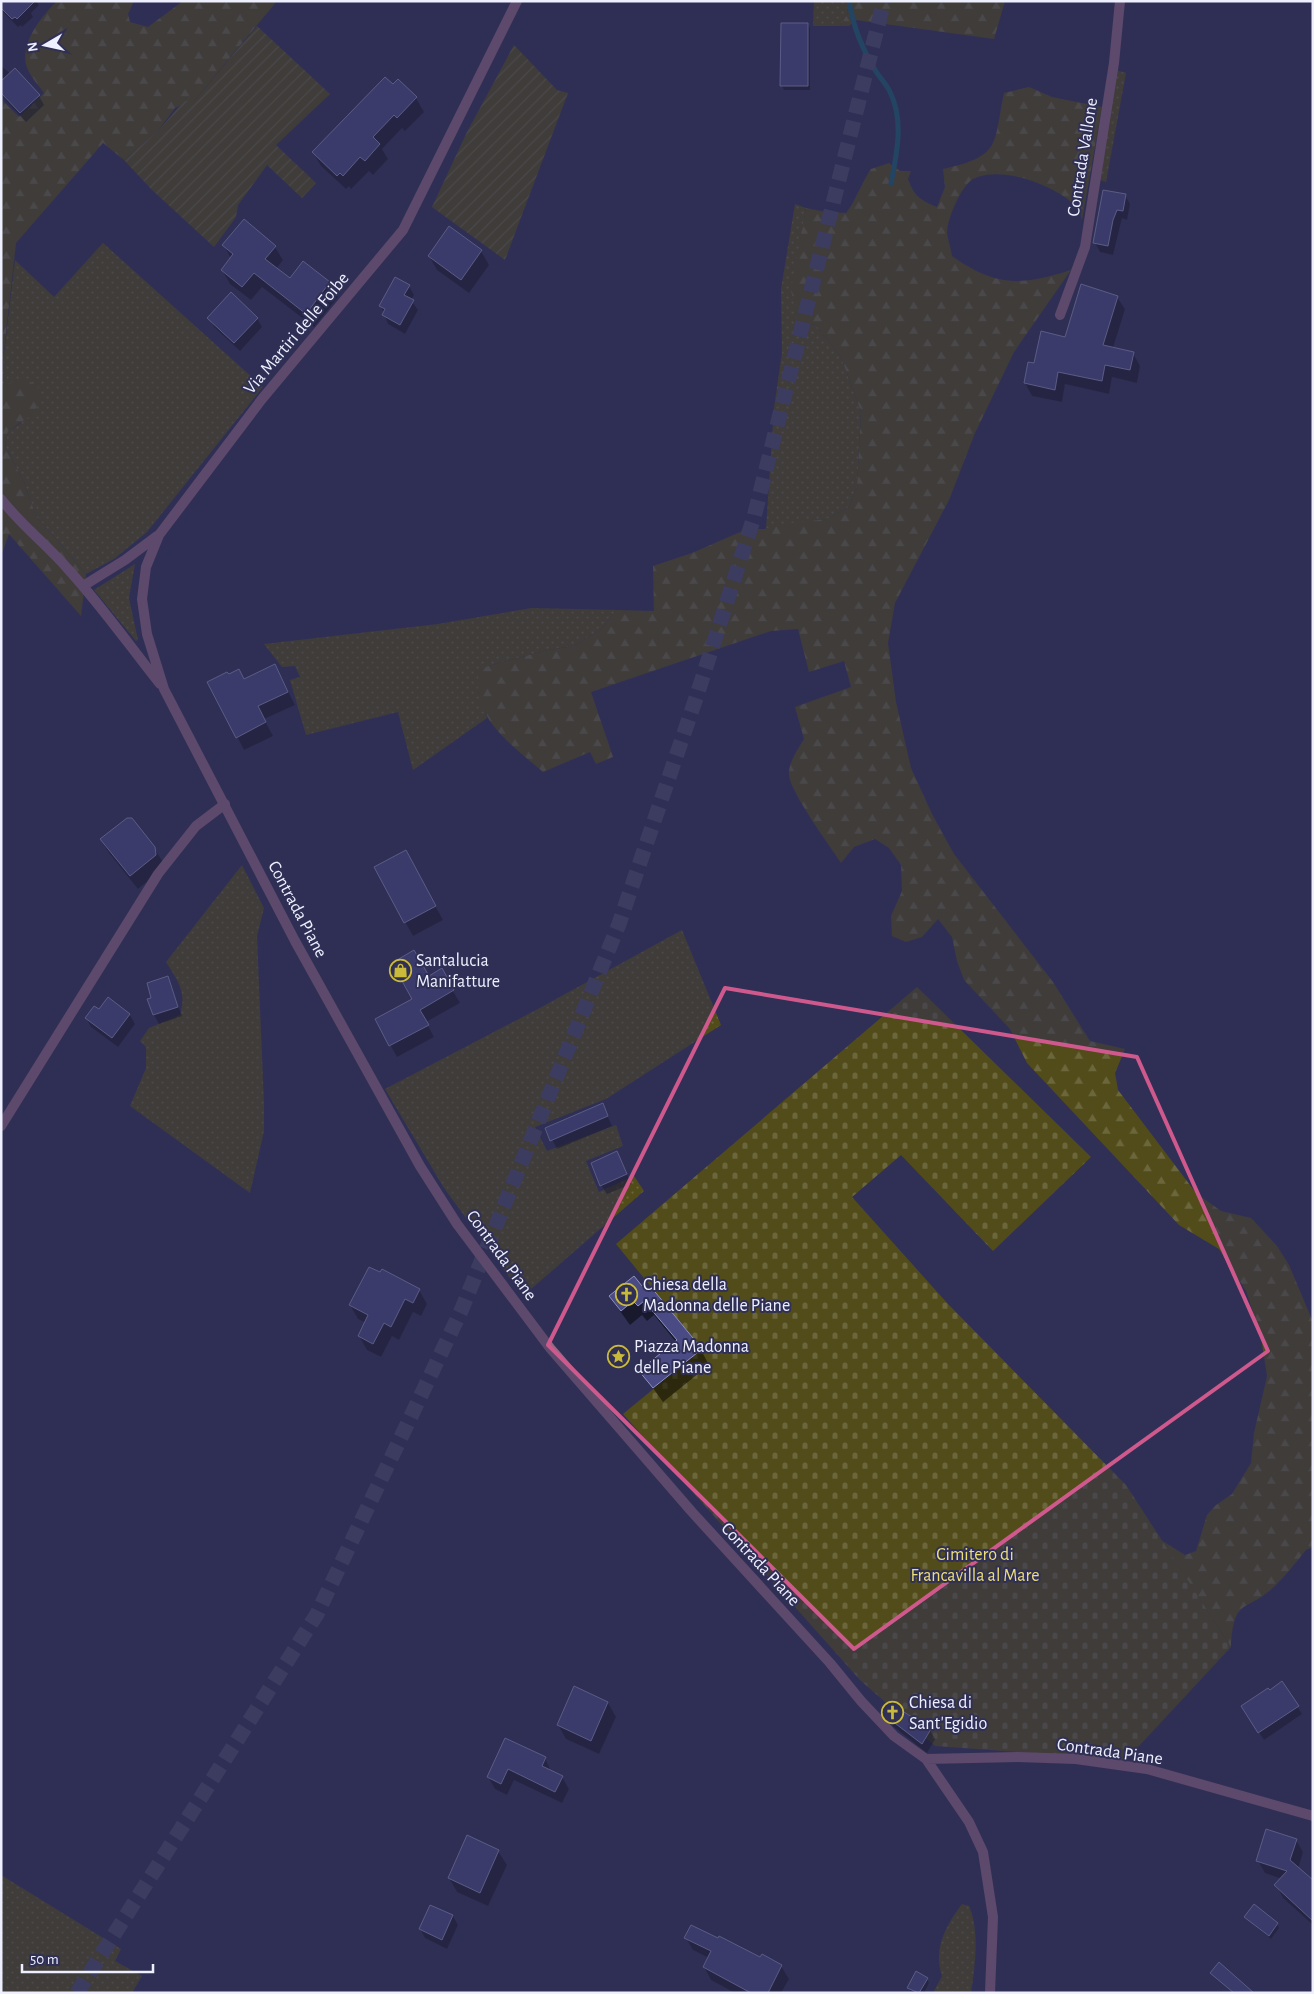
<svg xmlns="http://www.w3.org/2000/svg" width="1314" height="1994" font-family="'Alegreya Sans',sans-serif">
  <defs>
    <pattern id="grass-dots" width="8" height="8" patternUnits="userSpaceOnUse" patternTransform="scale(1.25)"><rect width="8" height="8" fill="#524c1a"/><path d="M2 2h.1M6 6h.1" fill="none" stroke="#6b663c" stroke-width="1.8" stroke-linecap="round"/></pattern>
    <pattern id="forest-firs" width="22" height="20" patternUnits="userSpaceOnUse" patternTransform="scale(1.25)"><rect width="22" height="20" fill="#524c1a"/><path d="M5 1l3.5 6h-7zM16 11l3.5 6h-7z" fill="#6b663c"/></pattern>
    <pattern id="cemetery-stones" width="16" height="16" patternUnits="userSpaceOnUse" patternTransform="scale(1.25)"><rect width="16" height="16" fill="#524c1a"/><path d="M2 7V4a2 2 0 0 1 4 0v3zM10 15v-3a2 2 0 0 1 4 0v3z" fill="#6b663c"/></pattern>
    <pattern id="garden-furrows" width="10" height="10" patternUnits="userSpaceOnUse" patternTransform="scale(1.25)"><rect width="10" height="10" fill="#524c1a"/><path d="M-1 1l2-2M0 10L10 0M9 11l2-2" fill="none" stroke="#6b663c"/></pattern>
  </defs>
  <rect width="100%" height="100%" fill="#303056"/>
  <path fill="url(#grass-dots)" d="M814,1H847L848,13L840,26H813Z
    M1116,70L1126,73L1106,182L1100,180Z
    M795,204L806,208L802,234L798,324L816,325L841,357L861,412L857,487L849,507L827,519L766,529L774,408L782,352L781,289Z
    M103,243L263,387L147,532L114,559L86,574L36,516L24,482L5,446L8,431L21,423L37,385C23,379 15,381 1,387V378L15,260L54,297Z
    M135,564L129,598L138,640L136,641L94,590Z
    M532,608L617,610L601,629L574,646L548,650L488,666L478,690L487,718L413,770L398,712L306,735L290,680L300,677L295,666L282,667L264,644L438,624Z
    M242,865L264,908L257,936L264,1104V1131L250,1193L130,1106L146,1068V1047L140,1041L149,1028L180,1015C187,992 178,981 166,962Z
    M682,930L721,1025L606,1099L535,1127L547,1151L616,1125L623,1146L586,1161L599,1192L634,1176L644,1191L523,1296L444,1188L385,1089L536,1010Z
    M1,1875L121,1949L115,1961L142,1976L132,1993H1Z
    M962,1904L969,1906C980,1931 975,1966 971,1993H933L942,1976C933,1949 945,1927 962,1904Z"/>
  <path fill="url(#forest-firs)" d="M57,1H134L128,14L130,22L148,27L183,1H277L195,100L175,108L158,131L124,160L103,143L16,243L1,378V99L19,117L44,93C39,86 32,78 28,70C17,46 41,17 57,1Z
    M847,1H1005L994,39L856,20L849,26H840L848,13Z
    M1029,87L1052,97L1102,107L1082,220C1081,216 1079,210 1076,206C1054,185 1003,165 973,179C961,186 947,219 947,233C948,240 951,249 952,256C996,287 1021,286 1071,270L1014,352L975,433L949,500L895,603L888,643L896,702L911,768L933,816L954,854L1053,982L1090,1041L1125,1049L1115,1073L1118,1090L1196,1193L1221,1211L1251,1218L1277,1246L1289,1265L1313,1322V1547L1306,1550C1296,1562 1286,1575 1275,1586C1245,1614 1234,1596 1231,1647L1161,1540L1185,1555L1196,1551L1207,1515L1216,1505L1232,1494L1251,1463L1254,1433L1267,1376L1261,1337L1246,1291L1219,1249L1179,1225L1027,1063L1010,1029L964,980L957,961L952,937L938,919L922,937L906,942L892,936L891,916L902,891L901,865L889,848L875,839L854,847L841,863C830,846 790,792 789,775C788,763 798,749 804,739L795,707L851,687L844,661L809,672L798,629L771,631L591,692L613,757L596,764L590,752L543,772C518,750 482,726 478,690C477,684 479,676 479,670L488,666L548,650L574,646L601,629L617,610L654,611L653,566L692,553L747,529H765L776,525L827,519L849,507L857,487L861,412L841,357L816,325L798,324L791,290L806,208L826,212L846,213C853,206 863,180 871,169L889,163L900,171H911L908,179C914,196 920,200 937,207L945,187L943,169C1002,156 993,145 1004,93Z
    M27,380L37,385L41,398L33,414L8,431L5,446L24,482L36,516L86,574L81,616L9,534L1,556V387L15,381Z"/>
  <path fill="url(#cemetery-stones)" d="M917,987L1091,1157L993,1251L901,1155L852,1197L948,1304L1126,1485L1231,1647L1126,1760L935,1746L860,1680L623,1414L702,1349L616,1244Z"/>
  <path fill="url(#garden-furrows)" d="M257,26L330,94L276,145L316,183L302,198L267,165L238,205L236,217L214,247L151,189L124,160L158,131L184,101L195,100Z
    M514,45L557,90L568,93L505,260L432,207L467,132Z"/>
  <path fill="#0007" d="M1,1H36L39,5L31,13L33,17L22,27L21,25L18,27L1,10Z
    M808,24L810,28V90H784L782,86Z
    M1,66L39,96L44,105L26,122L1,95Z
    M416,98L424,112L405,131L402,128L382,149L388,159L373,175L369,171L351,189L349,186L346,189L321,166L313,152Z
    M1125,195L1130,204L1127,220L1122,218L1113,255L1100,252L1095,243Z
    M224,245L275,247L283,260L276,269L290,280L329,283L338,297L314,327L262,287L251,300L230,284L222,270L231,259Z
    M481,251L489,265L469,293L437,270L429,256Z
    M409,286L414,295L411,300L418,310L405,334L388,324L381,306Z
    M1117,297L1125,309L1113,348L1133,353L1140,366L1137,383L1112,377L1109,394L1065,384L1062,402L1032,396L1025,383L1035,364Z
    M209,318H257L262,327L240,351L214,327Z
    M275,665L295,705L264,719L273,736L244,750L209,683L244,680Z
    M101,840L154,848L163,862V869L138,889L109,853Z
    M413,865L443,920L413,936L375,868Z
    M441,970L460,1003L426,1022L434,1037L397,1057L376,1020L414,1000L428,978Z
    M167,977L182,1016L159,1024L154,1015L153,998Z
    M99,1011L130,1015L135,1024L118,1047L91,1027L86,1018Z
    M602,1104L612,1126L557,1149L546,1128Z
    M622,1162L631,1184L607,1194L601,1185Z
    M380,1274L419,1290L427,1304L421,1316L413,1312L399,1340L392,1336L381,1357L367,1350L359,1336L366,1323L358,1319L350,1305Z
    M634,1278L701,1350L709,1365L663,1402L641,1371L676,1342L654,1315L647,1321L642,1315L630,1325L610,1297Z
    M608,1703L616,1717L599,1754L566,1739L558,1725Z
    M1297,1706L1302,1714L1264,1740L1247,1714Z
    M884,1714L930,1730L935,1739L927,1753L889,1723Z
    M506,1739L545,1758L551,1771L562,1777L569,1789L562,1803L514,1780L507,1795L495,1789L488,1777Z
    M1296,1840L1303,1852L1298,1869L1313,1882V1925L1283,1898L1276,1885L1282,1879L1265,1873L1258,1861Z
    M498,1851L507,1865L488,1906L457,1892L449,1878Z
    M431,1906L453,1916L458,1925L447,1949L425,1938L420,1929Z
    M1245,1917L1277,1924L1279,1928L1271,1939Z
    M686,1938L781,1966L789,1979L781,1993H735L711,1980L704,1967L709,1958L693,1950Z
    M927,1979L929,1983L924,1993L911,1992L908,1988Z"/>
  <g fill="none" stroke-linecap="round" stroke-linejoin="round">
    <path stroke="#145f74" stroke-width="5" d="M849,1C853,26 863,51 877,73C881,79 887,85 890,92C904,120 897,153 891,183"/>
  </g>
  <path fill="#4a4a85" stroke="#8f92bf" d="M1,1H35L17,19L15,17L12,19L1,8Z
    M781,23H808V86H780Z
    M15,68L40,95L20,113L1,93V81Z
    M385,77L393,84L398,79L417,97L397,118L394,115L373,137L380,144L365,161L360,157L343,176L340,173L337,176L312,152Z
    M1103,190L1126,194L1123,211L1117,210L1113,220L1108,246L1093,243Z
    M244,219L276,246L265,259L290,278L303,261L330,282L306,314L254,273L242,287L221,270L233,254L222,245Z
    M449,226L482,250L461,280L428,256Z
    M395,277L410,285L404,295L414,300L400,325L382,315L385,309L379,306Z
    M1081,284L1118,296L1103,345L1134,352L1130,370L1105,365L1102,381L1058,372L1055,390L1024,383L1028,362L1034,363L1041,331L1065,337Z
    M231,292L258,318L234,343L207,318Z
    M275,664L288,692L258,706L266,722L236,738L207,682L227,672L229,674L239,669L244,679Z
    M127,818H132L155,847L156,855L130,876L100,839Z
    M406,850L436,906L404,923L374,867Z
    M414,950L429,976L442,968L454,990L420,1010L429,1025L389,1046L375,1019L412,999L392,963Z
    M168,976L178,1007L153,1015L147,999L151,998L147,983Z
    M108,997L130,1014L112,1038L85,1018L94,1006L99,1009Z
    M603,1103L608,1116L550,1141L545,1128Z
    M617,1151L627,1174L600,1186L591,1163Z
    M369,1267L380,1272L382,1269L420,1289L413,1303L405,1299L391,1327L384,1323L373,1344L358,1336L368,1315L349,1305Z
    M634,1276L646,1291L651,1287L702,1349L653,1388L639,1371L677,1340L644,1301L638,1306L633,1301L621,1311L609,1296Z
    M1282,1681L1299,1706L1258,1733L1241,1706L1268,1688L1270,1690Z
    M574,1686L608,1702L591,1741L557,1725Z
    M888,1702L931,1729L922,1744L883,1714Z
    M505,1738L546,1757L542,1766L563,1776L555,1792L508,1769L501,1784L487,1777Z
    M1266,1829L1297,1839L1290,1860L1313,1880V1921L1274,1885L1287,1871L1256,1861Z
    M467,1835L499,1850L480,1893L448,1878Z
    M1254,1904L1278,1923L1269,1936L1244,1917Z
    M430,1905L453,1915L442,1940L419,1929Z
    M691,1925L718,1938L719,1936L760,1957L762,1954L782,1965L768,1993H751L703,1967L711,1951L684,1938Z
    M1219,1962L1254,1993H1234L1210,1973Z
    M916,1971L928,1978L919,1993L907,1988Z"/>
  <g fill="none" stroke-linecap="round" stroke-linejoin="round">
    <path stroke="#4c4d6f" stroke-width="15" stroke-dasharray="15 8" stroke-linecap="butt" d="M77,1993L317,1614L461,1311L619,924L696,698L754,517L884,1"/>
    <path stroke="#966985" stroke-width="10" d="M517,1L403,230L262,399L159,535L146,567L142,599L147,634L164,689L295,941L420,1166L457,1224L550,1348L692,1512L830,1663L861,1701L894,1736L926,1759L969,1822L983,1852L993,1917L990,1993
      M1060,315L1085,247L1114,63L1120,1
      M1,499C21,525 46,544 67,568C101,605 129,645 160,684
      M83,586L125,560L157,536
      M1,1126L158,874L196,826L225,804
      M926,1759L1018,1757L1076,1759L1147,1769L1313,1816"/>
  </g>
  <path d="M0 0H1314V1994H0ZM725,988L1137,1057L1268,1351L854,1649L548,1345Z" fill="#303056" fill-opacity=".55" fill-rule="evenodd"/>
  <path fill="none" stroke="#cf598c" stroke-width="4" stroke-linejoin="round" d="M725,988L1137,1057L1268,1351L854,1649L548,1345Z"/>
  <defs>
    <symbol id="shop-ring" viewBox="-11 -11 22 22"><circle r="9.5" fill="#303056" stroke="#caba3a" stroke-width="1.5"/><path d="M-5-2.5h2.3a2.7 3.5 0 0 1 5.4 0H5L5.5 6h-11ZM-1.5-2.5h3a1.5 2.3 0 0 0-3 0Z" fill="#caba3a"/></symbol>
    <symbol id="church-ring" viewBox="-11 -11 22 22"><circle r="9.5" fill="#303056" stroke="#caba3a" stroke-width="1.5"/><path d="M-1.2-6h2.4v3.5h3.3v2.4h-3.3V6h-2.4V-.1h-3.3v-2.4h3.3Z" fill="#caba3a"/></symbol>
    <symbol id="sight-ring" viewBox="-11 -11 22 22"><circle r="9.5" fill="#303056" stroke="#caba3a" stroke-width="1.5"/><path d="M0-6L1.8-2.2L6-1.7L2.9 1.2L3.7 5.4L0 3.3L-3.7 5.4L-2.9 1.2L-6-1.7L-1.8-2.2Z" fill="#caba3a"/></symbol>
  </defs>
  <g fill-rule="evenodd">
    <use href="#shop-ring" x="388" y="958" width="25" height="25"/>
    <use href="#church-ring" x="614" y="1282" width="25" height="25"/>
    <use href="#sight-ring" x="606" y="1344" width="25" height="25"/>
    <use href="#church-ring" x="880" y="1700" width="25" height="25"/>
  </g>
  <g text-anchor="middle" stroke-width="4" stroke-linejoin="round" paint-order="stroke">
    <g font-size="18" fill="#eef0ff" stroke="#303056">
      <text transform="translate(1082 157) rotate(-81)" y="6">Contrada Vallone</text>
      <text transform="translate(296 333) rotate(-50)" y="6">Via Martiri delle Foibe</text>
      <text transform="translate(298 909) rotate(62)" y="6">Contrada Piane</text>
      <text transform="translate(502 1255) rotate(54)" y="6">Contrada Piane</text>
      <text transform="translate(761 1564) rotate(47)" y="6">Contrada Piane</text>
      <text transform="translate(1110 1751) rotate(8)" y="6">Contrada Piane</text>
    </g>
    <g font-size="18" fill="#eef0ff" stroke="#303056" text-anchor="start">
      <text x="416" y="966">Santalucia<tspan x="416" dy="21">Manifatture</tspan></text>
      <text x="643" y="1290">Chiesa della<tspan x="643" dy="21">Madonna delle Piane</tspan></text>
      <text x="634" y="1352">Piazza Madonna<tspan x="634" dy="21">delle Piane</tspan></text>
      <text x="909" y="1708">Chiesa di<tspan x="909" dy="21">Sant'Egidio</tspan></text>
    </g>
    <g font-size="18" fill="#ecdf78" stroke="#303056">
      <text x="975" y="1560">Cimitero di<tspan x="975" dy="21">Francavilla al Mare</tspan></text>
    </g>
  </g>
  <rect width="1314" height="1994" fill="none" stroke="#eef0ff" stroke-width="5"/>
  <g transform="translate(45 45) rotate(261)" stroke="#303056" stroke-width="4" paint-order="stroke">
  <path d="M0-4L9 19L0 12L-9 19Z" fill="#eef0ff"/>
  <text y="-8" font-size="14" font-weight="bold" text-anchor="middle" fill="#eef0ff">N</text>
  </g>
  <path d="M22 1964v8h131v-8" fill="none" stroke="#eef0ff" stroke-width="2.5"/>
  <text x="30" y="1964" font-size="15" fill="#eef0ff" stroke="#303056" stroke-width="4" paint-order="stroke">50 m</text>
</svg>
